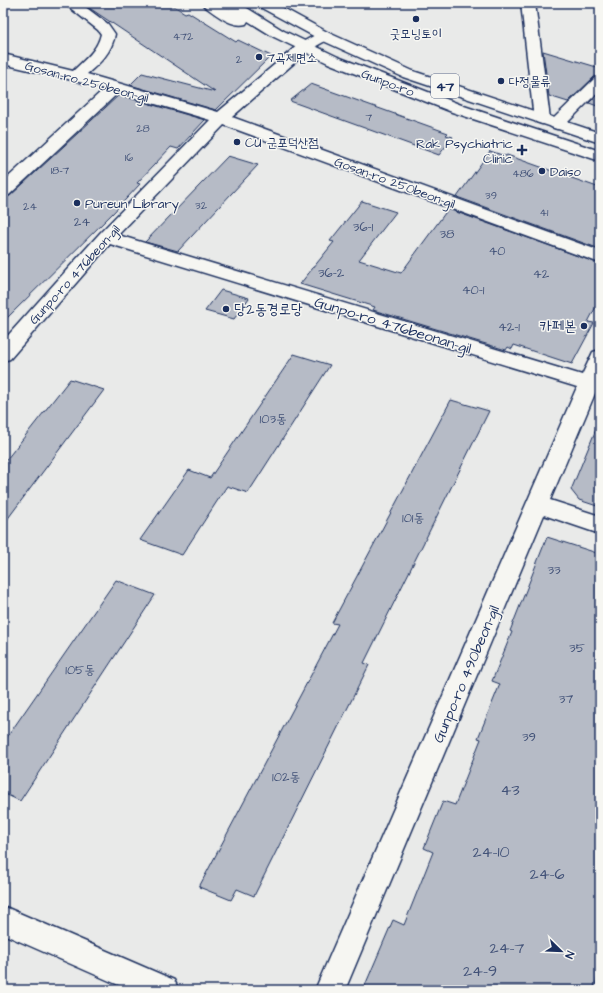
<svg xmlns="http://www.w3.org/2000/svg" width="603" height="993" font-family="'Architects Daughter','Poor Story',sans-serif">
  <rect width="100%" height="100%" fill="#e9eae9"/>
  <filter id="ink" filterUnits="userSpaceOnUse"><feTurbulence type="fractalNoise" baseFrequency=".025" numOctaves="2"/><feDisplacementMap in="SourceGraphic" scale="8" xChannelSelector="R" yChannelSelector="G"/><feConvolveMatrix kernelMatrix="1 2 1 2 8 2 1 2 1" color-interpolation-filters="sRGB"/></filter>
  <g filter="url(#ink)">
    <path fill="#b6bbc6" stroke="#1b2f5e" d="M82,3H169L185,13L188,12L236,42L238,40L271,56L216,110L130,85L142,73L215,92Z
      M543,51L600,68V75L594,77L568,102L549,96Z
      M311,84L448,133L446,135L453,137L439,155L290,101Z
      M600,92V107L589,103Z
      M119,95L205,120L178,149L171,147L137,183L140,184L113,213L3,322V197L10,196Z
      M490,151L505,156L507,155L600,188V249L457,197Z
      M228,156L258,165L178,251L145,242Z
      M362,201L396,212L359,260L401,273L448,209L600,264V299L588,322L594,323L572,364L514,345L512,349L508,347L506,350L373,310L375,307L300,284L334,242L330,241Z
      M221,290L249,298L234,319L205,311Z
      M294,354L330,365L248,493L227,486L182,555L140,540L189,470L210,478Z
      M70,379L104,390L3,525V464Z
      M451,400L489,411L364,663L369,665L254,896L237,889L231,900L199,887L338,624L332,623Z
      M599,422H600V507L579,500L571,490Z
      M547,537L600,554V971L593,990H363L393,920L404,925L433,852L424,848L443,801L455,805L481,739L478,738L500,684L492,681L512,632L510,631Z
      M116,580L155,595L20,801L3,793V743Z"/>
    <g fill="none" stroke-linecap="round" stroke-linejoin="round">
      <defs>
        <path id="street" d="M64,3H80L108,24L115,34C112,52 100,63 87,74L218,112L299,44L319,33L324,32L329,33L331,36L329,39L309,50L232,117L600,251V263L224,125L118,235L582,375L593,352L600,350L599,384L550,500L600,516V534L544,515L345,990H315L577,387L110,244L10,359L3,361V341L100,233L210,120L118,93L9,195L3,196V182L104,89L72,80L3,64V54L73,71C85,59 97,51 101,34L98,30Z
          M521,3H535L550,119L548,122L542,124L536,122L534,119Z
          M600,76V90L563,127L557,129L551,127L549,124L551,121L595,78Z
          M3,906L174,980L179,990H130L3,934Z"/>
        <path id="primary" d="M202,3H219L237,14L224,6L222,3H239L284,31L338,57L464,106L600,151V161L452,112L328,63L274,37L248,21L246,24C231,28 216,14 204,6Z
          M256,3H274L329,33L413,71L600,133V143L403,77L319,39L258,6Z"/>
      </defs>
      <use href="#street" stroke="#1b2f5e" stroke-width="3"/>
      <use href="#primary" stroke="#1b2f5e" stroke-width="3"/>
      <use href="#street" fill="#f6f6f2" fill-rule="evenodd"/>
      <use href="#primary" fill="#f6f6f2" fill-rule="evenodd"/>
    </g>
  </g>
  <g fill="#1b2f5e" stroke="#f6f6f2" stroke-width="1.5">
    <circle cx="416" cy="19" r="4"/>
    <circle cx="259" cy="57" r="4"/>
    <circle cx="501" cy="81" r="4"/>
    <circle cx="237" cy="142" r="4"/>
    <path d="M520 144h4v4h4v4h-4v4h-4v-4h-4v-4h4z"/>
    <circle cx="542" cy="171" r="4"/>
    <circle cx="77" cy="203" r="4"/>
    <circle cx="226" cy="309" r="4"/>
    <circle cx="584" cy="326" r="4"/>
  </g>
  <g text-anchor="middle" stroke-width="3" stroke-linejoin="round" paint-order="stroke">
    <g font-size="11" fill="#425278">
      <text x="183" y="40">472</text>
      <text x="239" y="63">2</text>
      <text x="369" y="121">7</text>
      <text x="143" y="132">28</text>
      <text x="129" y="161">16</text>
      <text x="60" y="174">18-7</text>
      <text x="523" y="177">486</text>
      <text x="491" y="199">39</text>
      <text x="201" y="209">32</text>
      <text x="30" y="210">24</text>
      <text x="544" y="216">41</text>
    </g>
    <g font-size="13" fill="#1b2f5e" stroke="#f6f6f2" text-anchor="start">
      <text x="416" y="38" text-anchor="middle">굿모닝토이</text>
      <text x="267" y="62">7곡제면소</text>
      <text x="509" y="86">다정물류</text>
      <text x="245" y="147">CU 군포덕산점</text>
      <text x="513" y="148" text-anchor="end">Rak Psychiatric<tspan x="513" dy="15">Clinic</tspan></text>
      <text x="550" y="176">Daiso</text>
      <text x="85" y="208">Pureun Library</text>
    </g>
    <g font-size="13" fill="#1b2f5e" stroke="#f6f6f2">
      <text transform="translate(87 81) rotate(15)" y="5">Gosan-ro 250beon-gil</text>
      <text transform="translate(388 82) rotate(21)" y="5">Gunpo-ro</text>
      <text transform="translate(395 182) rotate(20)" y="5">Gosan-ro 250beon-gil</text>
      <text transform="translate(74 274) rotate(-48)" y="5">Gunpo-ro 476beon-gil</text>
    </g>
    <g font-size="13" fill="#425278">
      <text x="82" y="226">24</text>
      <text x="363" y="231">36-1</text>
      <text x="447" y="238">38</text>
      <text x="497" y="255">40</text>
      <text x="331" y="277">36-2</text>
      <text x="541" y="278">42</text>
      <text x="473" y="294">40-1</text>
      <text x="509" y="331">42-1</text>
      <text x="273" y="423">103동</text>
      <text x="413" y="522">101동</text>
      <text x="554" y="574">33</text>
      <text x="577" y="652">35</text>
      <text x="80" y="674">105동</text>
      <text x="566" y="703">37</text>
      <text x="529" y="741">39</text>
      <text x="286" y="781">102동</text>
    </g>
    <rect fill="#f6f6f2" stroke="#5d6b8a" stroke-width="1" x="431" y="74" width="28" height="24" rx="3"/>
    <g font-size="14" font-weight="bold" fill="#1b2f5e">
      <text x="445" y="91">47</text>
    </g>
    <g font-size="15" fill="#1b2f5e" stroke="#f6f6f2" text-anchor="start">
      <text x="234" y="314">당2동경로당</text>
      <text x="576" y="331" text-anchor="end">카페본</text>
    </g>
    <g font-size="15" fill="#1b2f5e" stroke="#f6f6f2">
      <text transform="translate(393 325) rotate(17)" y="5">Gunpo-ro 476beonan-gil</text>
      <text transform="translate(466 674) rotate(-67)" y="5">Gunpo-ro 490beon-gil</text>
    </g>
    <g font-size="16" fill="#425278">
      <text x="510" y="795">43</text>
      <text x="491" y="857">24-10</text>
      <text x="547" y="879">24-6</text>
      <text x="507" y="953">24-7</text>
      <text x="480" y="976">24-9</text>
    </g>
  </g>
  <rect width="603" height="993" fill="none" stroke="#f6f6f2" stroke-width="16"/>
  <rect x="8" y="8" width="587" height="977" fill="none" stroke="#1b2f5e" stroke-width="1.5" filter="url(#ink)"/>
  <g transform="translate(561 951) rotate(113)" stroke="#f6f6f2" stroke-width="3" paint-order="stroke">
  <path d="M0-3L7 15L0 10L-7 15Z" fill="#1b2f5e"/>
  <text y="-6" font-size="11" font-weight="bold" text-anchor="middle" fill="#1b2f5e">N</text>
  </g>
</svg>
